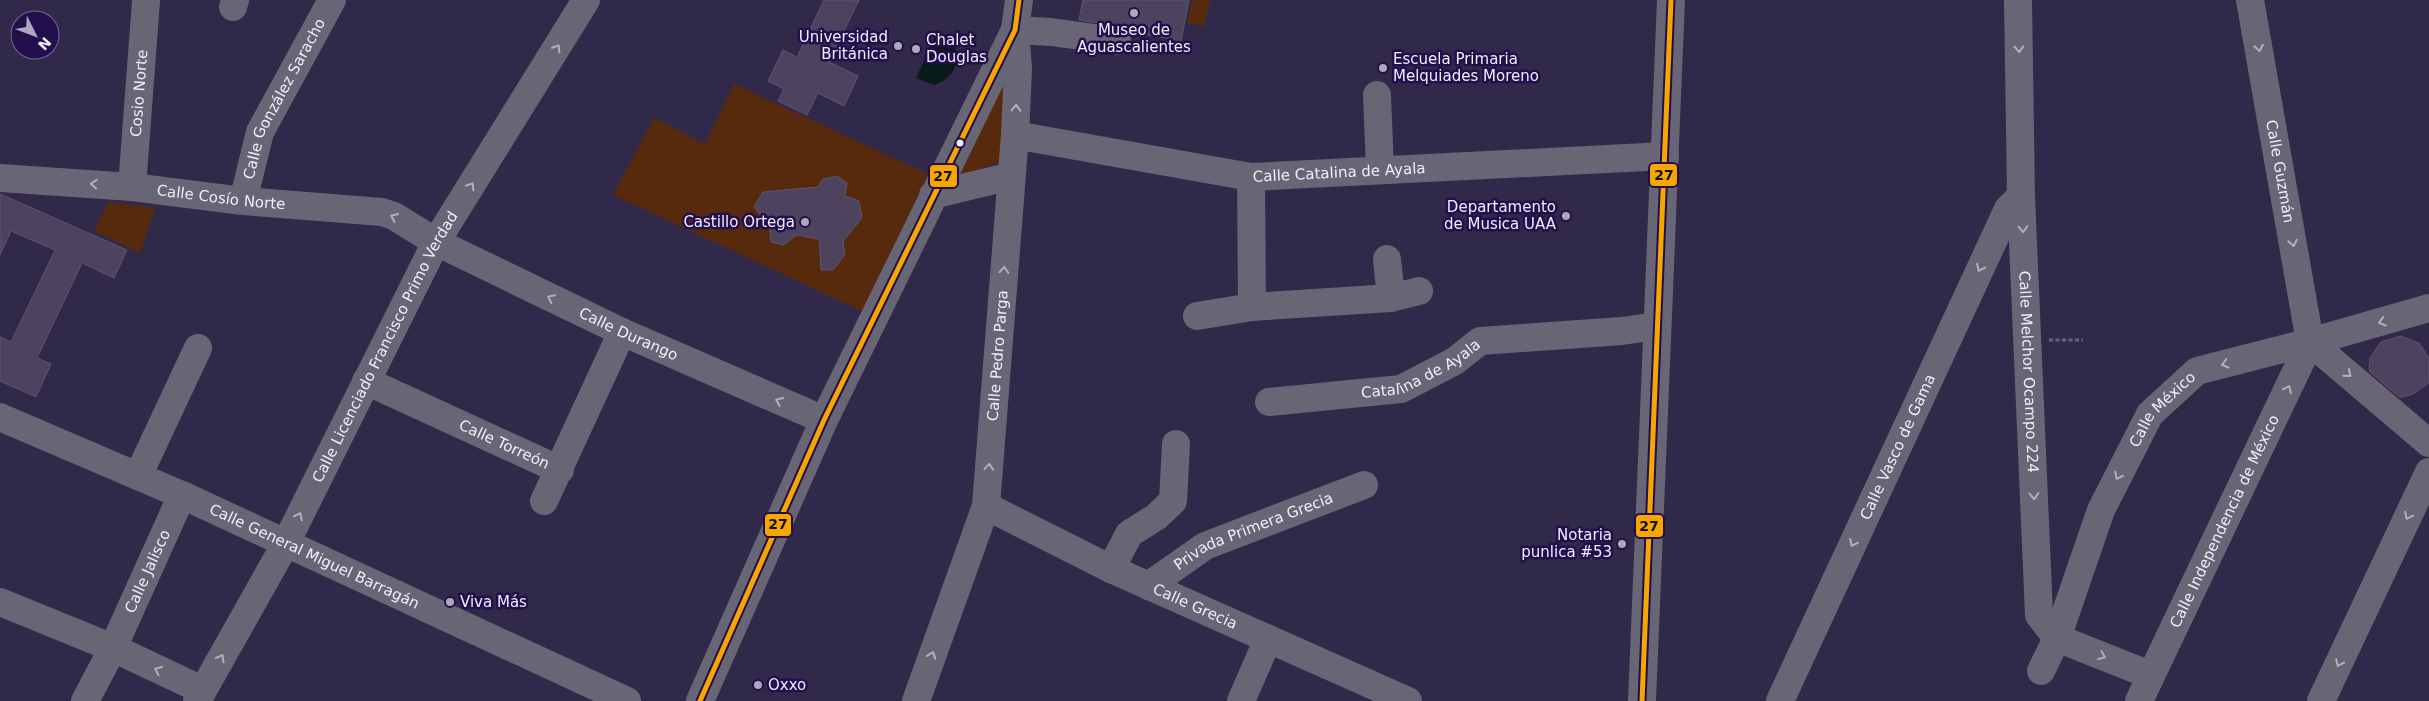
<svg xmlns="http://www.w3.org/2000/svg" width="2429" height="701" font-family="'DejaVu Sans',sans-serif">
  <rect width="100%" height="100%" fill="#31294a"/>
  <path fill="#582a0d" d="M1192,0H1210L1204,27L1187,23Z
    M1013,66L1003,160L958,177Z
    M734,84L928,174L862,311L613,195L654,118L705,144Z
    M108,202L155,208L140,253L94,231Z"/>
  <path fill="#091c19" d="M937,32C967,44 962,76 934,85L916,78Z"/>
  <path fill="#4e435e" stroke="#5f546f" d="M824,0H859L829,62L858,76L844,106L818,93L807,115L778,101L784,89L768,81L783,50L797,57Z
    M1083,0H1189L1181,41L1128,31L1119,26L1079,20Z
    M837,176L847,183L845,196L859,201L862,218L843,241L845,254L833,270H821L819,239L797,235L783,245L771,242L769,219L761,216L754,207L763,192L818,187L823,179Z
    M0,194L127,250L114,278L82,263L37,358L51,364L36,397L0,381V337L11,342L55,250L11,231L0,255Z
    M2401,336L2419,343L2429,358V383L2413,394L2403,397H2399L2370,372L2369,368L2370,358L2381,342Z"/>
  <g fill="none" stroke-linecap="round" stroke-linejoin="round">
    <path stroke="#666274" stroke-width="3" stroke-dasharray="4 2.5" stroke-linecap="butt" d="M2049,340H2083"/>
    <g stroke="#686575" stroke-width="28">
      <path id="s1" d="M2018,0L2021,196L2039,615L2057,638L2150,675"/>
      <path id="s2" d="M2250,0L2310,342"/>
      <path d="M233,7L235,0"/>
      <path d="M1015,30L1051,32L1117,41"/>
      <path d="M1377,95L1380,170"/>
      <path id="s3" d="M1015,135L1251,177L1665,156"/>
      <path d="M1251,177L1252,307"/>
      <path id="s4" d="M0,178L132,187L243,201L382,212L394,216L436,242L622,332L824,420"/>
      <path id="s5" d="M132,187L146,1"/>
      <path d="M933,195L1011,176"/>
      <path id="s6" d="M243,201L260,132L332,0"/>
      <path d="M1387,259L1391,298L1419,291"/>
      <path d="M1197,316L1252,307L1391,298"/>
      <path d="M2310,342L2429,443"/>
      <path id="s7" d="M366,381L560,470"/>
      <path id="s8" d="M1269,402L1401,389L1455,361L1480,341L1622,331L1657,326"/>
      <path id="s9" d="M0,417L182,495L627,701"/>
      <path d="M138,476L198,348"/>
      <path d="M544,501L622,332"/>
      <path id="s10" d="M986,506L1111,569L1408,701"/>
      <path d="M1111,569L1129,534L1156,517L1173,501L1176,444"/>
      <path id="s11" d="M1148,586L1205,546L1364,485"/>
      <path d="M0,602L113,648L202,690"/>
      <path id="s12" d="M2041,671L2057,638L2101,510L2150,414L2197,371L2310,342L2429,308"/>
      <path id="s13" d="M85,701L113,648L182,495"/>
      <path id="s14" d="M197,701L286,543L436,242L586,0"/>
      <path d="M700,701L824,420L1015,30"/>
      <path id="s15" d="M916,701L986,506L1015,135L1018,68L1015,30L1019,0"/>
      <path d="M1241,701L1268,639"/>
      <path d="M1642,701L1671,0"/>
      <path id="s16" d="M1780,701L2008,209L2021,196"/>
      <path id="s17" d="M2139,701L2310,342"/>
      <path d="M2321,701L2429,472"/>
    </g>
    <defs>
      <path id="bus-1" d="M700,701L824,420L1015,30L1019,0
        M1642,701L1671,0"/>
    </defs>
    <use href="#bus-1" stroke="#220f4c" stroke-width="9"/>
    <use href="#bus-1" stroke="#f7a600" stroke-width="5"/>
  </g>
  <defs><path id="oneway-chevron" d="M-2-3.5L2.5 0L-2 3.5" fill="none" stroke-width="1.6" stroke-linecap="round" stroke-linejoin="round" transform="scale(1.25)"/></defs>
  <g stroke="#b2b0c0">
    <use href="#oneway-chevron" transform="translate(557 48) rotate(-58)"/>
    <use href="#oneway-chevron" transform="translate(2259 48) rotate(80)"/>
    <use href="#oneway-chevron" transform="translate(2019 49) rotate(89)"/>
    <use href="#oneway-chevron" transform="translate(1016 108) rotate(-88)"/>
    <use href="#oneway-chevron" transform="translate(94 184) rotate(-176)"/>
    <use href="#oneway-chevron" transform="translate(471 186) rotate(-58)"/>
    <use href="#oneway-chevron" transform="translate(394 217) rotate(-156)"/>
    <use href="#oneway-chevron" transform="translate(2023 229) rotate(87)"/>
    <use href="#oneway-chevron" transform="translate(2293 243) rotate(80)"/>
    <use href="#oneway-chevron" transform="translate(1980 268) rotate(115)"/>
    <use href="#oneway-chevron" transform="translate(1004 270) rotate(-86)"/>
    <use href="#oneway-chevron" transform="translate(551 298) rotate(-154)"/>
    <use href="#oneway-chevron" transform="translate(2382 322) rotate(164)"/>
    <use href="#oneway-chevron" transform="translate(2225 364) rotate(166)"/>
    <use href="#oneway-chevron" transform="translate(2348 374) rotate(40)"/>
    <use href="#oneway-chevron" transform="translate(2288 389) rotate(-64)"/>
    <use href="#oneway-chevron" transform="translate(779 401) rotate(-157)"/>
    <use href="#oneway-chevron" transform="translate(989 467) rotate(-86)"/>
    <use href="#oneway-chevron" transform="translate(2118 476) rotate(117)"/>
    <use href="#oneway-chevron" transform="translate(2034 496) rotate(88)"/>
    <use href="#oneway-chevron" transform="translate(299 516) rotate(-63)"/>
    <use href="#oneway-chevron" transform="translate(2408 516) rotate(115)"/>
    <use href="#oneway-chevron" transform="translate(1853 543) rotate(115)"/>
    <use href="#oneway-chevron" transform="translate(932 655) rotate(-70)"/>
    <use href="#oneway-chevron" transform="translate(2102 656) rotate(22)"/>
    <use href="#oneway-chevron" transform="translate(221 658) rotate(-60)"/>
    <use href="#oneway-chevron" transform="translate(2339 663) rotate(115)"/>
    <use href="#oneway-chevron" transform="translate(158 670) rotate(-155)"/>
  </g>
  <g fill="#aca8be" stroke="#220f4c" stroke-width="2">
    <circle cx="1134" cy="13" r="5"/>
    <circle cx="898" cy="46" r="5"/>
    <circle cx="916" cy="49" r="5"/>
    <circle cx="1383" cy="68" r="5"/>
    <circle cx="1566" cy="216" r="5"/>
    <circle cx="805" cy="222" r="5"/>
    <circle cx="1622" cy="544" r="5"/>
    <circle cx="450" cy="602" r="5"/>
    <circle cx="758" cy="685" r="5"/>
  </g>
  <circle fill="#efedfd" stroke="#220f4c" stroke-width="2" cx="960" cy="143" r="4.5"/>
  <g text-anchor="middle" stroke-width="5" stroke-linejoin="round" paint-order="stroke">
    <g font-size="15" fill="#efedfd" stroke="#220f4c" text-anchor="end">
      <text x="1134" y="35" text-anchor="middle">Museo de<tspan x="1134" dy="17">Aguascalientes</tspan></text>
      <text x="888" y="42">Universidad<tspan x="888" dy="17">Británica</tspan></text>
      <text x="926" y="45" text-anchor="start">Chalet<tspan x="926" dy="17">Douglas</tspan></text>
      <text x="1393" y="64" text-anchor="start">Escuela Primaria<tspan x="1393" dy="17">Melquiades Moreno</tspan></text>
      <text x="1556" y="212">Departamento<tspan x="1556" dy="17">de Musica UAA</tspan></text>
      <text x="795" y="227">Castillo Ortega</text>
      <text x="1612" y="540">Notaria<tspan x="1612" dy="17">punlica #53</tspan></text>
      <text x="460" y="607" text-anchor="start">Viva Más</text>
      <text x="768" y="690" text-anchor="start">Oxxo</text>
    </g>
    <g font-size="15" fill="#efedfd" stroke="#220f4c">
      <text dy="5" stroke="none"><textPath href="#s5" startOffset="94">Cosio Norte</textPath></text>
      <text dy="5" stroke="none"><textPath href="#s6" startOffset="111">Calle González Saracho</textPath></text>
      <text dy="5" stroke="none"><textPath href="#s2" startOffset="174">Calle Guzmán</textPath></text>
      <text dy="5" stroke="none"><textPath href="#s3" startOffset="328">Calle Catalina de Ayala</textPath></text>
      <text dy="5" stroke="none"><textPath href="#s4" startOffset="222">Calle Cosío Norte</textPath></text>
      <text dy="5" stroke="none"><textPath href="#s4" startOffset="659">Calle Durango</textPath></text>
      <text dy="5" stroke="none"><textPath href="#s14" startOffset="401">Calle Licenciado Francisco Primo Verdad</textPath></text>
      <text dy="5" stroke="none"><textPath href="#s15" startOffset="358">Calle Pedro Parga</textPath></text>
      <text dy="5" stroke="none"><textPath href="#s8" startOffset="158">Catalina de Ayala</textPath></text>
      <text dy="5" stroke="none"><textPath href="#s1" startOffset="372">Calle Melchor Ocampo 224</textPath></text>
      <text dy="5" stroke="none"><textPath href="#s12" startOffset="291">Calle México</textPath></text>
      <text dy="5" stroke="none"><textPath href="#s7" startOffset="152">Calle Torreón</textPath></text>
      <text dy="5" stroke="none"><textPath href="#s16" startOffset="280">Calle Vasco de Gama</textPath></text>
      <text dy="5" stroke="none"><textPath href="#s17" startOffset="199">Calle Independencia de México</textPath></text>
      <text dy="5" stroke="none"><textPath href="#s11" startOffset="120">Privada Primera Grecia</textPath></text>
      <text dy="5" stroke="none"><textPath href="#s9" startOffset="344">Calle General Miguel Barragán</textPath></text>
      <text dy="5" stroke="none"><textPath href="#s13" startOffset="144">Calle Jalisco</textPath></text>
      <text dy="5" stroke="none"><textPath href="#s10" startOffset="232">Calle Grecia</textPath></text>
    </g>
  </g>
  <g stroke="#220f4c" stroke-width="2">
    <rect x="1649" y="163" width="29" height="24" rx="5" fill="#f7a600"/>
    <rect x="929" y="164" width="29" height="24" rx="5" fill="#f7a600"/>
    <rect x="764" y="513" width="28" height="24" rx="5" fill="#f7a600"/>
    <rect x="1635" y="514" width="29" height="24" rx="5" fill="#f7a600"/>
  </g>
  <g font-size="14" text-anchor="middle" font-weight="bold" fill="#111">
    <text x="1664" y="180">27</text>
    <text x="943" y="181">27</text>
    <text x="778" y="529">27</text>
    <text x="1649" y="531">27</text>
  </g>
  <g transform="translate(35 35) rotate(132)"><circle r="24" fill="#220f4c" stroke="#746893"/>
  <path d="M0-4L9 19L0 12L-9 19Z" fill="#aca8be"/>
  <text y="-8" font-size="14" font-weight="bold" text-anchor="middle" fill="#efedfd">N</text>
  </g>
</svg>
